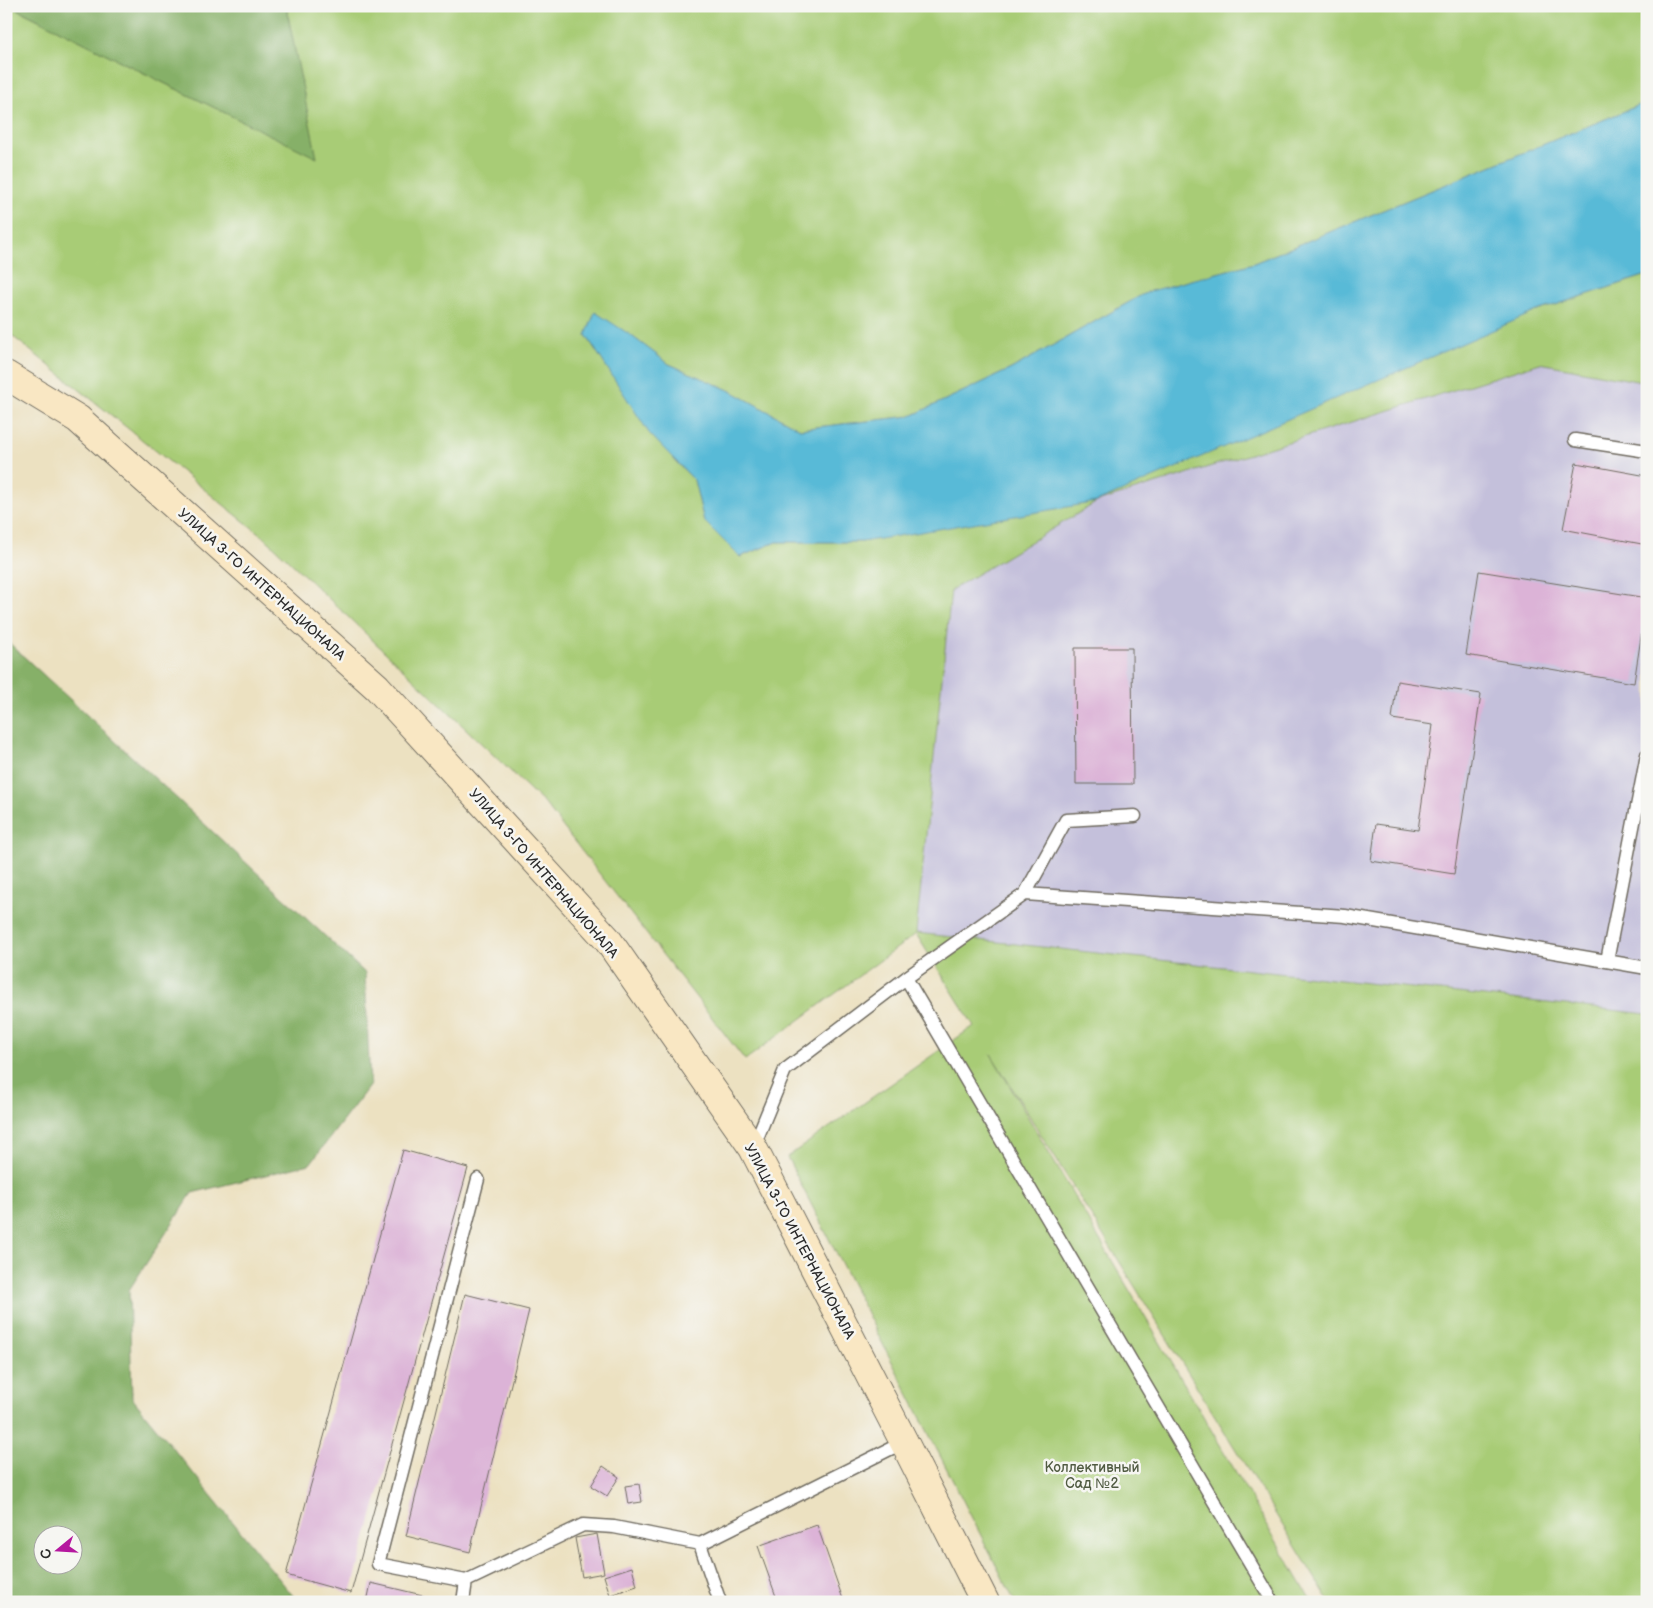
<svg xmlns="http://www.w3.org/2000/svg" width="1653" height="1608" font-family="'Balsamiq Sans',sans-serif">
  <rect width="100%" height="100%" fill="#f6f6f2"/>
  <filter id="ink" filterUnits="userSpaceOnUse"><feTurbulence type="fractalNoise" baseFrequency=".02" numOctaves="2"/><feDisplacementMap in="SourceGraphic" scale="10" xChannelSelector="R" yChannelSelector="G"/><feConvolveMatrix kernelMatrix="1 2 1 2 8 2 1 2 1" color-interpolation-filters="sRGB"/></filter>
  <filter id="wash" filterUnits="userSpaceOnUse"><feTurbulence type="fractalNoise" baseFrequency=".0096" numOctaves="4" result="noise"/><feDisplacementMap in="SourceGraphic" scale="20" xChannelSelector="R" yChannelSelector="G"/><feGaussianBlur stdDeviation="1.12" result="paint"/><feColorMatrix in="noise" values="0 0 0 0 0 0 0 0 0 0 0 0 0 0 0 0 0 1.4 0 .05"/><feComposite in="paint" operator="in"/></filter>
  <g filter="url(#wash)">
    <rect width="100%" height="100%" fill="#ece1c1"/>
    <path fill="#c4c0db" d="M1540,363L1647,383V1014L916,934L951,590L1097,502Z"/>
    <path fill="#a8cc76" stroke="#6a7c50" d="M6,6H11L164,83L316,157L286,6H1647V102L1254,263L1147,292L1011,369L911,416L800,429L731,391L669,364L629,334L586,335L612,375L677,463L694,480L704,521L741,557L776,542H862L1537,311L1647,275V383L1540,363L1097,502L951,590L916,933L1647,1014V1602H1330L991,1054L1312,1602H1015L787,1157L974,1026L916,934L745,1060L545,804L265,538L6,331Z"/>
    <path fill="#86b067" stroke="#586e49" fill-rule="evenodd" d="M11,6H286L317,158L164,83Z
      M6,640L365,973L370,1085L310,1164L192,1193L129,1290L132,1398L298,1602H6ZM42,1536H72V1566H42Z"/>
    <path fill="#58bad7" stroke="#427281" d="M1647,102V275L1537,311L1097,502L862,542H776L740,557L704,521L694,480L649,433L586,335L595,312L629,334L669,364L731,391L800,429L911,416L1011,369L1147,292L1254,263Z"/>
    <g id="blocks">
      <path fill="#dcb3d7" d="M1576,463L1647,476V545L1563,529Z
        M1479,571L1647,598L1634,683L1466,655Z
        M1075,648H1132L1133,784H1076Z
        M1397,681L1481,694L1454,874L1371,861L1376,824L1418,830L1433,725L1392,719Z
        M403,1150L468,1168L351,1593L286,1575Z
        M465,1294L529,1310L470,1552L406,1536Z
        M603,1466L619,1477L607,1496L591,1486Z
        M639,1484L642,1502L628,1504L625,1486Z
        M817,1525L844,1602H778L758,1546Z
        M597,1534L604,1573L582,1577L575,1538Z
        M632,1567L637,1586L610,1595L604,1576Z
        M371,1583L448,1601V1602H367Z"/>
    </g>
  </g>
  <g filter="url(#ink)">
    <use href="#blocks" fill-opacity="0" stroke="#6f6b60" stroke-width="1"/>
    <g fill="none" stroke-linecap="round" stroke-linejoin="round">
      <defs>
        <path id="service" d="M1575,440L1647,451
          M1025,894L1066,820L1135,816
          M1607,961L1647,755
          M906,978L1273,1602
          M753,1148L785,1070L906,978L1025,894L1345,916L1647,968
          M700,1544L720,1602
          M466,1581L378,1564L478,1179
          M463,1602L466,1581L583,1525L614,1527L700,1544L904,1442"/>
        <path id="secondary" d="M6,375L78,419L377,687L607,939L753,1148L904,1442L985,1602"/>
      </defs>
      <use href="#service" stroke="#6f6b60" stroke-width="15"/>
      <use href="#secondary" stroke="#6f6b60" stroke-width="30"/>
      <use href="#service" stroke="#fff" stroke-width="12"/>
      <use href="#secondary" stroke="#f9e7c3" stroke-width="28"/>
    </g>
  </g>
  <g text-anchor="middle" stroke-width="5" stroke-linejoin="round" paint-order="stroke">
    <g font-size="14" fill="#2b2b2b" stroke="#f6f6f2">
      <text transform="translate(262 584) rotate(42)" y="5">УЛИЦА 3-ГО ИНТЕРНАЦИОНАЛА</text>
      <text transform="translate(544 873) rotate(49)" y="5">УЛИЦА 3-ГО ИНТЕРНАЦИОНАЛА</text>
      <text transform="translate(800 1241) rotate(62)" y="5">УЛИЦА 3-ГО ИНТЕРНАЦИОНАЛА</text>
    </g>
    <g font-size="14" fill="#505b42" stroke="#f6f6f2">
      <text x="1092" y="1472">Коллективный<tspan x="1092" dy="16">Сад №2</tspan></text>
    </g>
  </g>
  <rect width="1653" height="1608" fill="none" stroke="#f6f6f2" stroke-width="25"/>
  <g transform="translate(58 1550) rotate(252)"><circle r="24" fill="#f6f6f2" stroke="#a5a5a2"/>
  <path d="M0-4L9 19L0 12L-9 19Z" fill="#b5179e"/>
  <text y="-8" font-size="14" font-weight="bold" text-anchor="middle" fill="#2b2b2b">С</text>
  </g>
</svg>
